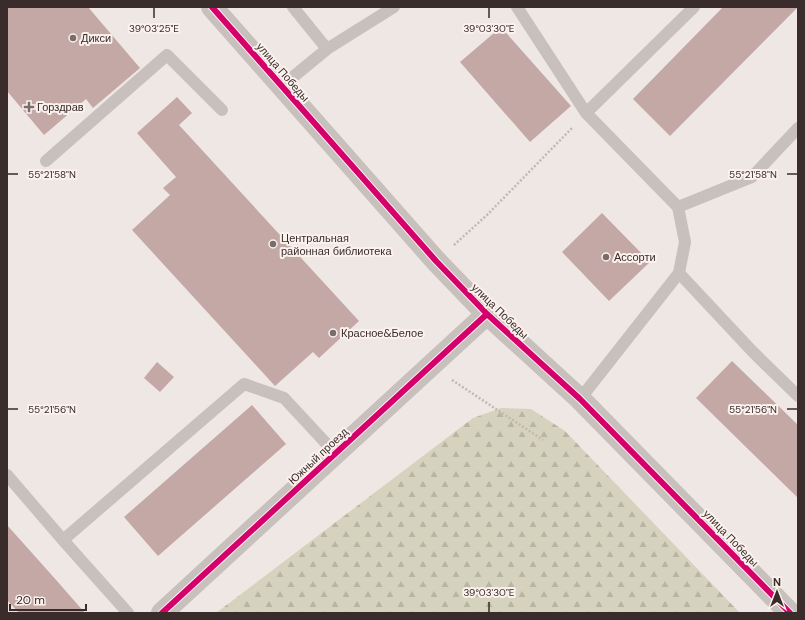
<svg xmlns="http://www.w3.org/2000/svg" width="805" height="620" font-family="'DM Sans',sans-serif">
  <defs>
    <pattern id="forest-firs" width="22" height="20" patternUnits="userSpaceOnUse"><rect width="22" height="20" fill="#d5d3be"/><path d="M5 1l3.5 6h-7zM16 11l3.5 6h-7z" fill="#b8b5a3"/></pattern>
  </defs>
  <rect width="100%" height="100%" fill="#efe7e4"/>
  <path fill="url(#forest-firs)" d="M501,408L531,409L565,431L740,613H216L473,418Z"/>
  <path fill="#c3a8a6" d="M7,7H88L140,68L93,108L86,99L44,135L7,91Z
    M723,7H798L670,136L633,99Z
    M501,27L571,106L530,142L460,62Z
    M177,97L192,113L179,125L359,321L319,358L313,352L275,386L132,230L170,195L163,188L176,177L137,133Z
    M602,213L650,262L609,301L562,252Z
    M732,361L798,425V498L696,398Z
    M157,362L174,377L160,392L144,378Z
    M252,405L286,444L158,556L124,517Z
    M7,525L57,581L85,613H19L7,600Z"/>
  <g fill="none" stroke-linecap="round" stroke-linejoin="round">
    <path stroke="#c1b8b5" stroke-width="2.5" stroke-dasharray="2 2" stroke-linecap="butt" d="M454,245L487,215L573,127
      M452,380L543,440"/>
    <path stroke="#c8c0bd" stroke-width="12" d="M293,7L327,49
      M517,7L586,113L678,207L685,242L679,273L580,399
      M282,86L327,49L394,7
      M586,113L694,7
      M46,161L167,55L222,110
      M678,207L752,177L798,128
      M679,273L752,351L798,396
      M7,475L63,540L128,613
      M63,540L244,384L284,398L336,454"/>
    <path stroke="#c8c0bd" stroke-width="22" d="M162,613L487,314"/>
    <path stroke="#c8c0bd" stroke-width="22" d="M212,7L436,261L487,314L580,399L790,613"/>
    <defs>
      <path id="cycleway" d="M212,7L436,261L487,314L580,399L790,613
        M162,613L487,314"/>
    </defs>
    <use href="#cycleway" stroke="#fbf1ed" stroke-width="8"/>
    <use href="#cycleway" stroke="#d6006c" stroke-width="6"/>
  </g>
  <path fill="none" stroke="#3a2c2b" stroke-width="1.5" d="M154,8V18M489,8V18M8,174H18M787,174H797M8,409H18M787,409H797M489,602V612"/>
  <g fill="#796d6c" stroke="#fbf1ed" stroke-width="1.5">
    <circle cx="73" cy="38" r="4"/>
    <path d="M27 101h4v4h4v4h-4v4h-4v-4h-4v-4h4z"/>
    <circle cx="273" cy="244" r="4"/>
    <circle cx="606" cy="257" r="4"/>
    <circle cx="333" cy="333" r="4"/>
  </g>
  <g text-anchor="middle" stroke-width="4" stroke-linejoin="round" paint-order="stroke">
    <g font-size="11" fill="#3a2c2b" stroke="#fbf1ed" text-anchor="start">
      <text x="81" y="42">Дикси</text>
      <text x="37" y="111">Горздрав</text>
      <text x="281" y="242">Центральная<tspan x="281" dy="13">районная библиотека</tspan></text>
      <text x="614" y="261">Ассорти</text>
      <text x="341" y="337">Красное&amp;Белое</text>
    </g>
    <g font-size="11" fill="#3a2c2b" stroke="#fbf1ed">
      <text transform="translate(283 72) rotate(49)" y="4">улица Победы</text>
      <text transform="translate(500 311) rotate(44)" y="4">улица Победы</text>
      <text transform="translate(318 456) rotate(-43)" y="4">Южный проезд</text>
      <text transform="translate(731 538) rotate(46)" y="4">улица Победы</text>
    </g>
  </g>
  <g font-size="10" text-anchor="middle" fill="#3a2c2b" stroke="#fbf1ed" stroke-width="4" stroke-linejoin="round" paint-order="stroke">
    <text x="154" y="32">39°03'25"E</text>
    <text x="489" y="32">39°03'30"E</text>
    <text x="52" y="178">55°21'58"N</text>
    <text x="753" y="178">55°21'58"N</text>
    <text x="52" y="413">55°21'56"N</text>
    <text x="753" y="413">55°21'56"N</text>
    <text x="489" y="596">39°03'30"E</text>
  </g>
  <rect width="805" height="620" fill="none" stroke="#3a2c2b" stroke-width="16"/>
  <g transform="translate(777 592)" stroke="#fbf1ed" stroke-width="3" paint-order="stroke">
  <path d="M0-3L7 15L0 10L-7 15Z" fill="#3a2c2b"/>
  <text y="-6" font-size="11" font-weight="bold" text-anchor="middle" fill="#3a2c2b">N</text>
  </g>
  <path d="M10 604v6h76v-6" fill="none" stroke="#3a2c2b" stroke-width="2"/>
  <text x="16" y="604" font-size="12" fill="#3a2c2b" stroke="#fbf1ed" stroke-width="3" paint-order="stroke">20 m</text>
</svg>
